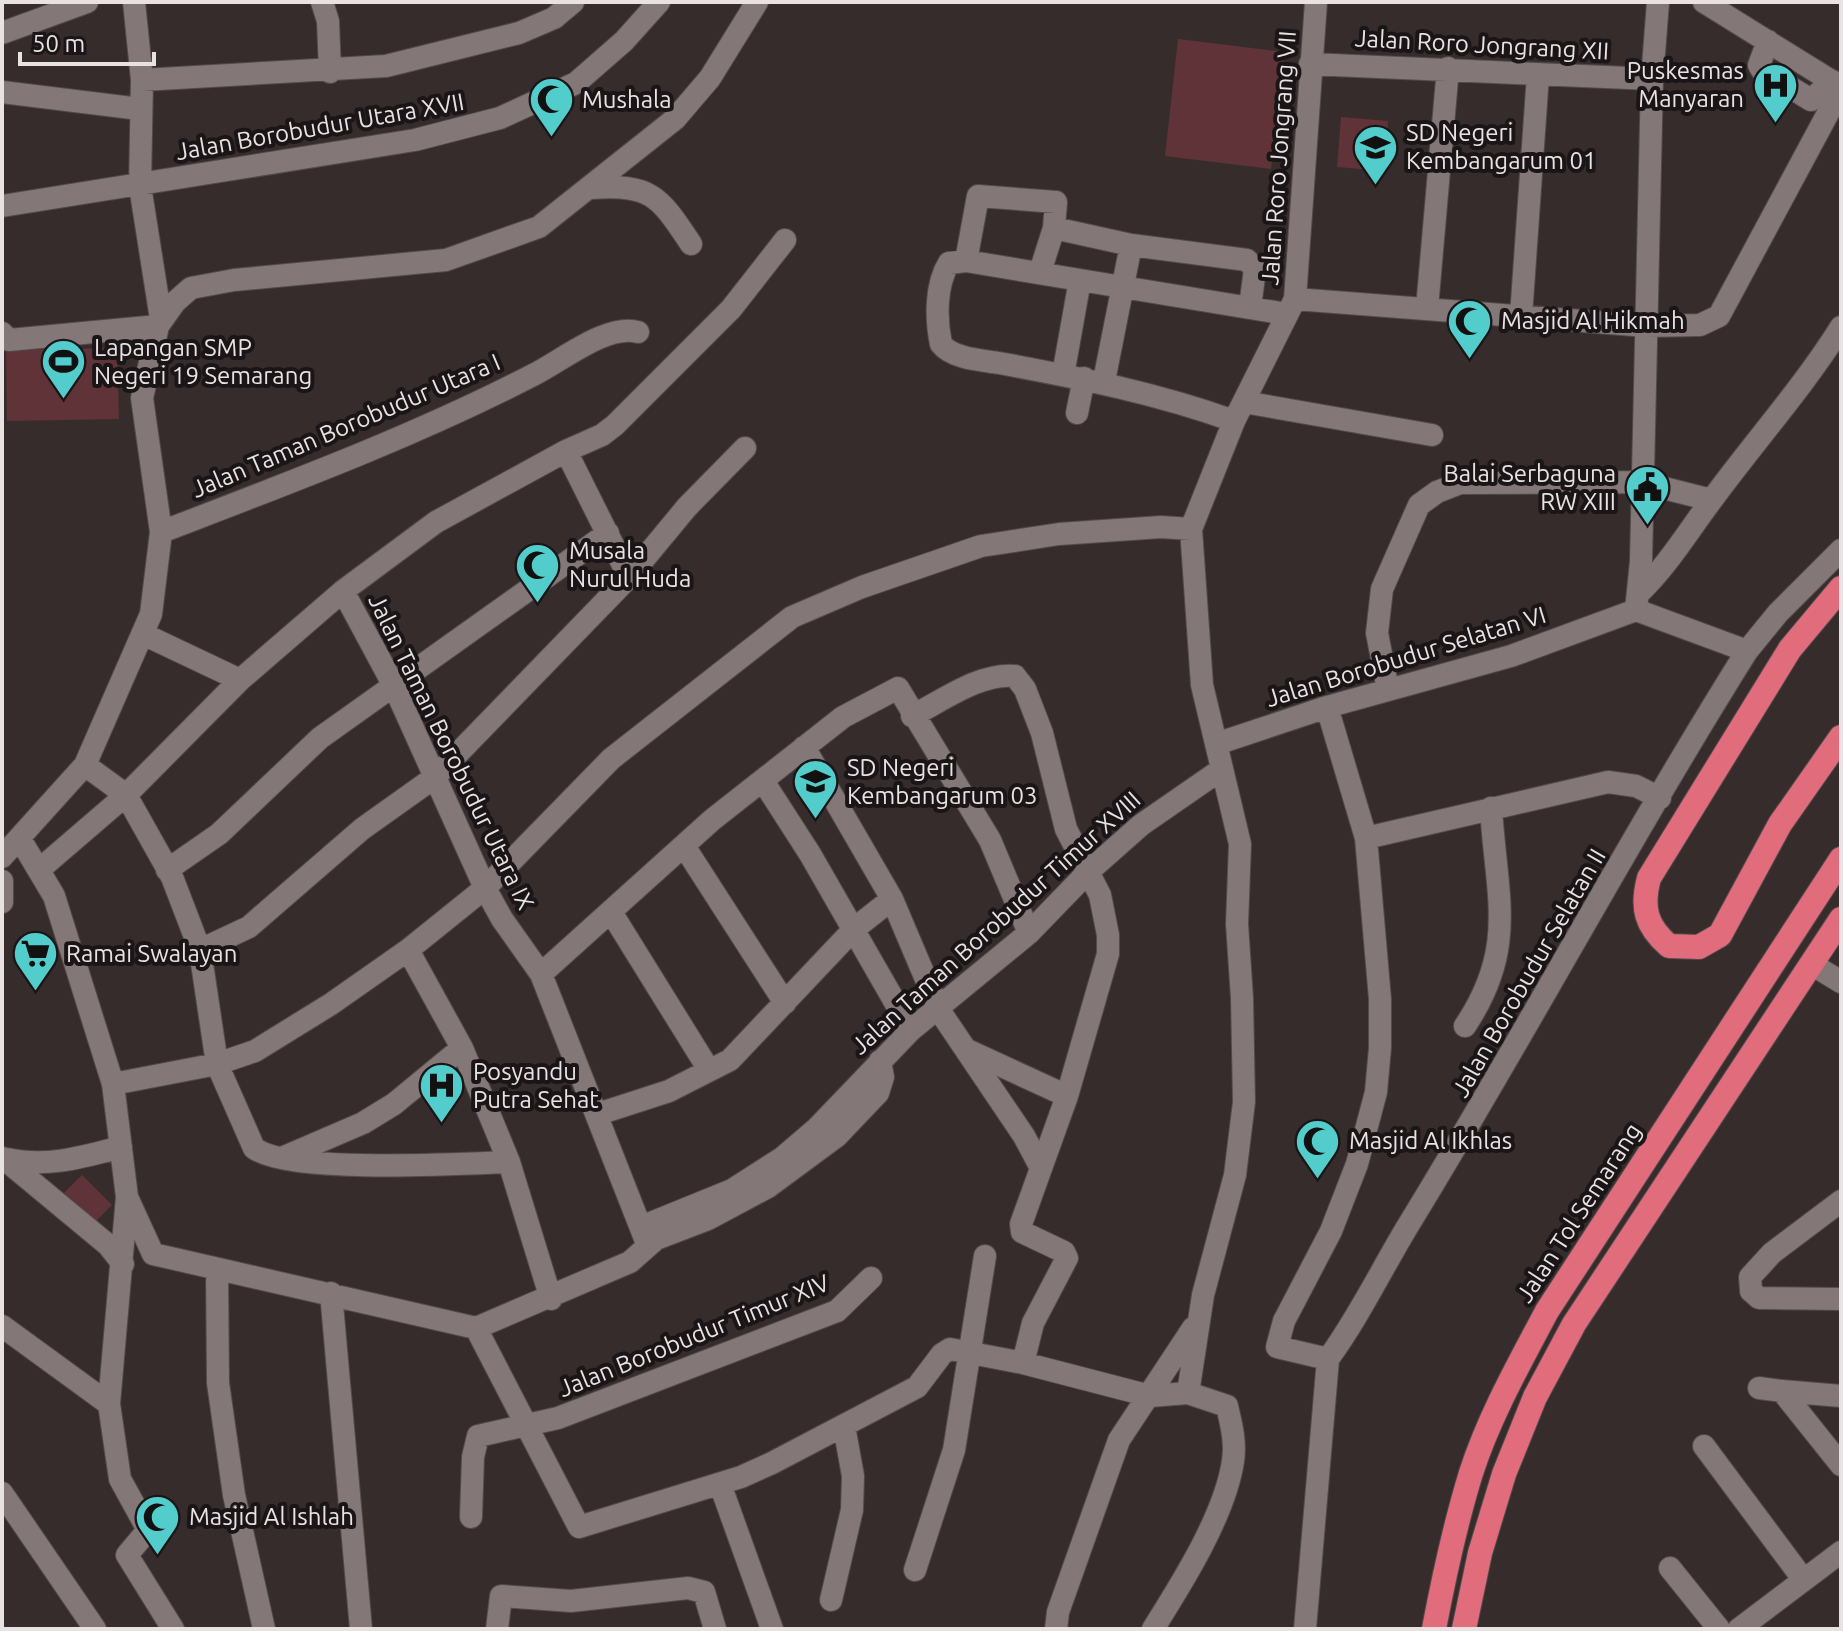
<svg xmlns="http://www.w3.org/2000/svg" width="1843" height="1631" font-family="Ubuntu,sans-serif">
  <rect width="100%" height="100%" fill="#362c2c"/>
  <path fill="#603338" d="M1178,39L1285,52L1271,169L1165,156Z
    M1341,117L1388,121L1385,171L1337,167Z
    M117,348L119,419L7,421L6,350Z
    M82,1175L112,1205L94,1223L64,1193Z"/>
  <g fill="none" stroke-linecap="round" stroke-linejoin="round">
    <defs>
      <path id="minor" d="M134,2L142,80L140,186L161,319
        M322,2L328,21L330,72
        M1704,2L1841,87
        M2,33L87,2
        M1768,41L1759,65L1762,70L1811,100L1832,81
        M1310,64L1652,79
        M142,80L386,66L519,33L554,18L573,2
        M2,92L140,109
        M591,188C652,184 659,196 691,244
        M2,206L415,140L500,118L576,83L624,41L659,2
        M1054,228L1131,245L1247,260L1255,269L1250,307
        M966,261L978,196L1056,202L1054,228L1040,272
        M1080,280L966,261L949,263C935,285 936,320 941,344C953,359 981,360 999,363C1080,378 1156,393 1234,421
        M1295,299L1647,326L1700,325L1719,316L1841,89
        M1427,308L1448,68
        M1521,316L1538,75
        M2,333L9,340L158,326
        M1063,375L1080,280L1287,314
        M1104,381L1131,245
        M1244,402L1432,435
        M1077,413L1084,378
        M566,451L629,577
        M161,532C286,484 413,437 533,375C560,362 607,323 638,332
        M343,591L393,684L485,888L502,919L541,974L646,1241
        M1639,593C1668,565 1687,533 1711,501C1754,442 1802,389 1841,327
        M1636,610L1641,561L1652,79L1658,2
        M143,634L240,680
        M1388,690L1377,633L1382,589L1419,505L1437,492L1460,483L1640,482L1711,500
        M1327,707L1366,838L1380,999V1048L1376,1092L1357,1164L1331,1231L1284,1321L1277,1347L1328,1359
        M912,716C942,701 981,672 1015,676L1025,689L1042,733L1066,829L1100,895L1108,935V954L1067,1096L1021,1224L1022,1232L1064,1252L1067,1258L1033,1323L1023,1363
        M1216,744L1327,707L1511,656L1636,610L1747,651
        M804,747L892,899L939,1010L1024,1136L1041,1168
        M85,765L126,795L172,877L200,950L217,1064L254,1148C287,1174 460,1164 509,1162
        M763,781L810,854L911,1030
        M1366,838L1608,782L1636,786L1660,798
        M20,839L54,896L113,1084L127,1197L109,1404L120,1479L148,1530L127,1555L173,1629
        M684,846L785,1003
        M2,857L85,765L151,614L161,532L142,398L158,326L175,302L191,288L234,280L446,260L539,227L675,119L710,78L757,2
        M40,869L126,795L240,680L343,591L436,522L566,451L602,435L615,425L731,309L785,240
        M167,870L219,834L320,738L608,533
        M2,881V902
        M611,912L709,1070
        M200,950L249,927L362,829L435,777L629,577L687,507L745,448
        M408,950L462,1048L509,1162L551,1299
        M1813,965L1841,982
        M541,974L712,820L843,717L898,688L990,840L1029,933
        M1465,1026C1518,947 1496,895 1491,808
        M967,1050L1067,1096
        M113,1084L217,1064L255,1051L331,1004L408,950L485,888L611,759L792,617L862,587L981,546L1059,534L1161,527L1191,529
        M598,1114L669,1091L730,1060L854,929L892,899
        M284,1157L363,1123L394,1104L462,1048
        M3,1158L108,1245L123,1264
        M7,1159C46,1168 83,1157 121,1147
        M127,1197L153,1254L476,1328L630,1262L656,1239L708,1219L768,1187L837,1136L878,1093L883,1077L880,1061
        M1841,1201L1772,1253L1750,1277L1751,1291L1759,1298L1841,1299
        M641,1227L732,1190L782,1158L817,1128L911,1030L1029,933L1089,871L1141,825L1222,769
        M217,1269L218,1383L234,1495L264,1629
        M331,1293L361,1629
        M2,1326L109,1404
        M476,1328L579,1527L741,1477L772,1463L917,1387L942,1354L950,1349L1023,1363L1150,1396L1188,1393
        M1328,1359C1360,1315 1381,1270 1409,1224C1525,1035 1629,839 1747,651L1778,613L1841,550
        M1759,1388L1782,1391
        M1841,1396L1782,1391L1841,1465
        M1704,1446L1803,1579
        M720,1484L772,1629
        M2,1493L95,1629
        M471,1517L473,1457L478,1436L558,1418L837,1311L871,1278
        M1670,1568L1719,1629
        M915,1570L954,1450L985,1256
        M831,1600L852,1510L853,1476L844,1426
        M497,1629L501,1596L571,1601L688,1588L704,1592L715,1629
        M1056,1629L1058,1612L1119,1440L1193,1328
        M1153,1629C1182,1583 1225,1515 1233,1461C1236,1442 1231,1423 1227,1406L1188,1393L1203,1295L1235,1175L1244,1102L1242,998L1237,924L1240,844L1202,685L1191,529L1234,421L1295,299L1316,2
        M1305,1629L1328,1359
        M1739,1629L1841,1552"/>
      <path id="highway" d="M1841,588L1790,649L1649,878C1641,908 1646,926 1669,946L1699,947L1720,935L1780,824L1841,737
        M1434,1629C1444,1576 1455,1525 1471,1473C1489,1417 1519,1364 1547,1311L1841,859
        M1464,1629L1480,1553L1504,1474L1535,1397L1574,1324L1841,919"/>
    </defs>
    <use href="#minor" stroke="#524a4b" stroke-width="24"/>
    <use href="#highway" stroke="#524a4b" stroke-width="26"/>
    <use href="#minor" stroke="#837777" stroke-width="22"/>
    <use href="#highway" stroke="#e06c7c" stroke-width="24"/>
  </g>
  <defs>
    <symbol id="hospital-pin" viewBox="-11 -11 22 30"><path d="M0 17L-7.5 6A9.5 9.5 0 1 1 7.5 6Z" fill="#53cdcb" stroke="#1a1516"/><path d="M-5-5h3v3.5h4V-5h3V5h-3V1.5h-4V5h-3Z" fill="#111"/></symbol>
    <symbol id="mosque-pin" viewBox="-11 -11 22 30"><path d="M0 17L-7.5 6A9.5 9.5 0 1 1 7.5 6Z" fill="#53cdcb" stroke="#1a1516"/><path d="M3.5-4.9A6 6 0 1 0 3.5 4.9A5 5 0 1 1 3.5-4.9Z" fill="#111"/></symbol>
    <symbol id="school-pin" viewBox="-11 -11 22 30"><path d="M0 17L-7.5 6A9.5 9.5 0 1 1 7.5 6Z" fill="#53cdcb" stroke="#1a1516"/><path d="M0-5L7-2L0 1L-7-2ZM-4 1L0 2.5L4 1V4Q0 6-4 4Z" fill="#111"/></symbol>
    <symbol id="stadium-pin" viewBox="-11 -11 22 30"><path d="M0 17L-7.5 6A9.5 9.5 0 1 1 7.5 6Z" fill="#53cdcb" stroke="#1a1516"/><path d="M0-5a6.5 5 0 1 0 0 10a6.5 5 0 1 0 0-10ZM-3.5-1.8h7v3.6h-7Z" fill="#111"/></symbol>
    <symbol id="civic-pin" viewBox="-11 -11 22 30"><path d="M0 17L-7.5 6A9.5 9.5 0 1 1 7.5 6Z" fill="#53cdcb" stroke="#1a1516"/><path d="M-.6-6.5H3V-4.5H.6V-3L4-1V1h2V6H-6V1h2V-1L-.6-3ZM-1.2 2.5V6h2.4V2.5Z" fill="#111"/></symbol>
    <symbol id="supermarket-pin" viewBox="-11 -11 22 30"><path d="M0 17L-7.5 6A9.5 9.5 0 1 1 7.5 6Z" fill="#53cdcb" stroke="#1a1516"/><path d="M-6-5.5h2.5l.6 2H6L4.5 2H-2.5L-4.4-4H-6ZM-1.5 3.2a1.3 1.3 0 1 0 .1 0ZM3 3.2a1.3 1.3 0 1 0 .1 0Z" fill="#111"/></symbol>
  </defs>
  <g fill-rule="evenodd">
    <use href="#hospital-pin" x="1750" y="60" width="51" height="69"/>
    <use href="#mosque-pin" x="526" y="74" width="51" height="69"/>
    <use href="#school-pin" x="1350" y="122" width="51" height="69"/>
    <use href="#mosque-pin" x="1444" y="296" width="51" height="69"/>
    <use href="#stadium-pin" x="38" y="336" width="51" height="69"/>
    <use href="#civic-pin" x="1622" y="462" width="51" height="69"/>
    <use href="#mosque-pin" x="512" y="540" width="51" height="69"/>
    <use href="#school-pin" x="790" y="756" width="51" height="69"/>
    <use href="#supermarket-pin" x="10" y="928" width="51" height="69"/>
    <use href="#hospital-pin" x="416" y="1060" width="51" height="69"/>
    <use href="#mosque-pin" x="1292" y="1116" width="51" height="69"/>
    <use href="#mosque-pin" x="132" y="1492" width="51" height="69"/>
  </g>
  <g text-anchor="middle" stroke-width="8" stroke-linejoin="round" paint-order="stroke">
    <g font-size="24" fill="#e9e2e3" stroke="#1a1516">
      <text transform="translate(1482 45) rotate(3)" y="8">Jalan Roro Jongrang XII</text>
      <text transform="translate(320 127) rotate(-10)" y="8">Jalan Borobudur Utara XVII</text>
      <text transform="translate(1279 158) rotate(-86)" y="8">Jalan Roro Jongrang VII</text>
      <text transform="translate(346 426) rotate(-23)" y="8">Jalan Taman Borobudur Utara I</text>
      <text transform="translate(1406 657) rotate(-17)" y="8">Jalan Borobudur Selatan VI</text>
      <text transform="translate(451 752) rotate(64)" y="8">Jalan Taman Borobudur Utara IX</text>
      <text transform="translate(996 923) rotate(-42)" y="8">Jalan Taman Borobudur Timur XVIII</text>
      <text transform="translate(1529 973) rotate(-60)" y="8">Jalan Borobudur Selatan II</text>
      <text transform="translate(1579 1213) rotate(-57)" y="8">Jalan Tol Semarang</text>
      <text transform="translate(694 1336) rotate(-22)" y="8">Jalan Borobudur Timur XIV</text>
    </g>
    <g font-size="24" fill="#e9e2e3" stroke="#1a1516" text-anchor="start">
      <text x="1744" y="79" text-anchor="end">Puskesmas<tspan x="1744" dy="28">Manyaran</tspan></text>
      <text x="582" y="108">Mushala</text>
      <text x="1406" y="141">SD Negeri<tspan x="1406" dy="28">Kembangarum 01</tspan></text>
      <text x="1501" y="329">Masjid Al Hikmah</text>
      <text x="94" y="356">Lapangan SMP<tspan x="94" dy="28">Negeri 19 Semarang</tspan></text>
      <text x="1616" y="482" text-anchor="end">Balai Serbaguna<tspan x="1616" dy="28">RW XIII</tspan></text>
      <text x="569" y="559">Musala<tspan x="569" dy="28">Nurul Huda</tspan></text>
      <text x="847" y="776">SD Negeri<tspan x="847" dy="28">Kembangarum 03</tspan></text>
      <text x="66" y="962">Ramai Swalayan</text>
      <text x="473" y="1080">Posyandu<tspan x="473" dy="28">Putra Sehat</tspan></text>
      <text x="1349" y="1149">Masjid Al Ikhlas</text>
      <text x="189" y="1525">Masjid Al Ishlah</text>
    </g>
  </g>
  <rect width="1843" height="1631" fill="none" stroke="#e9e2e3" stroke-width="8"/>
  <path d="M20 52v12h134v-12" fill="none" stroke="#e9e2e3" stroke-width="4"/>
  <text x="32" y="52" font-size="24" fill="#e9e2e3" stroke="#1a1516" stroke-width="6" paint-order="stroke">50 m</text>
</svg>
